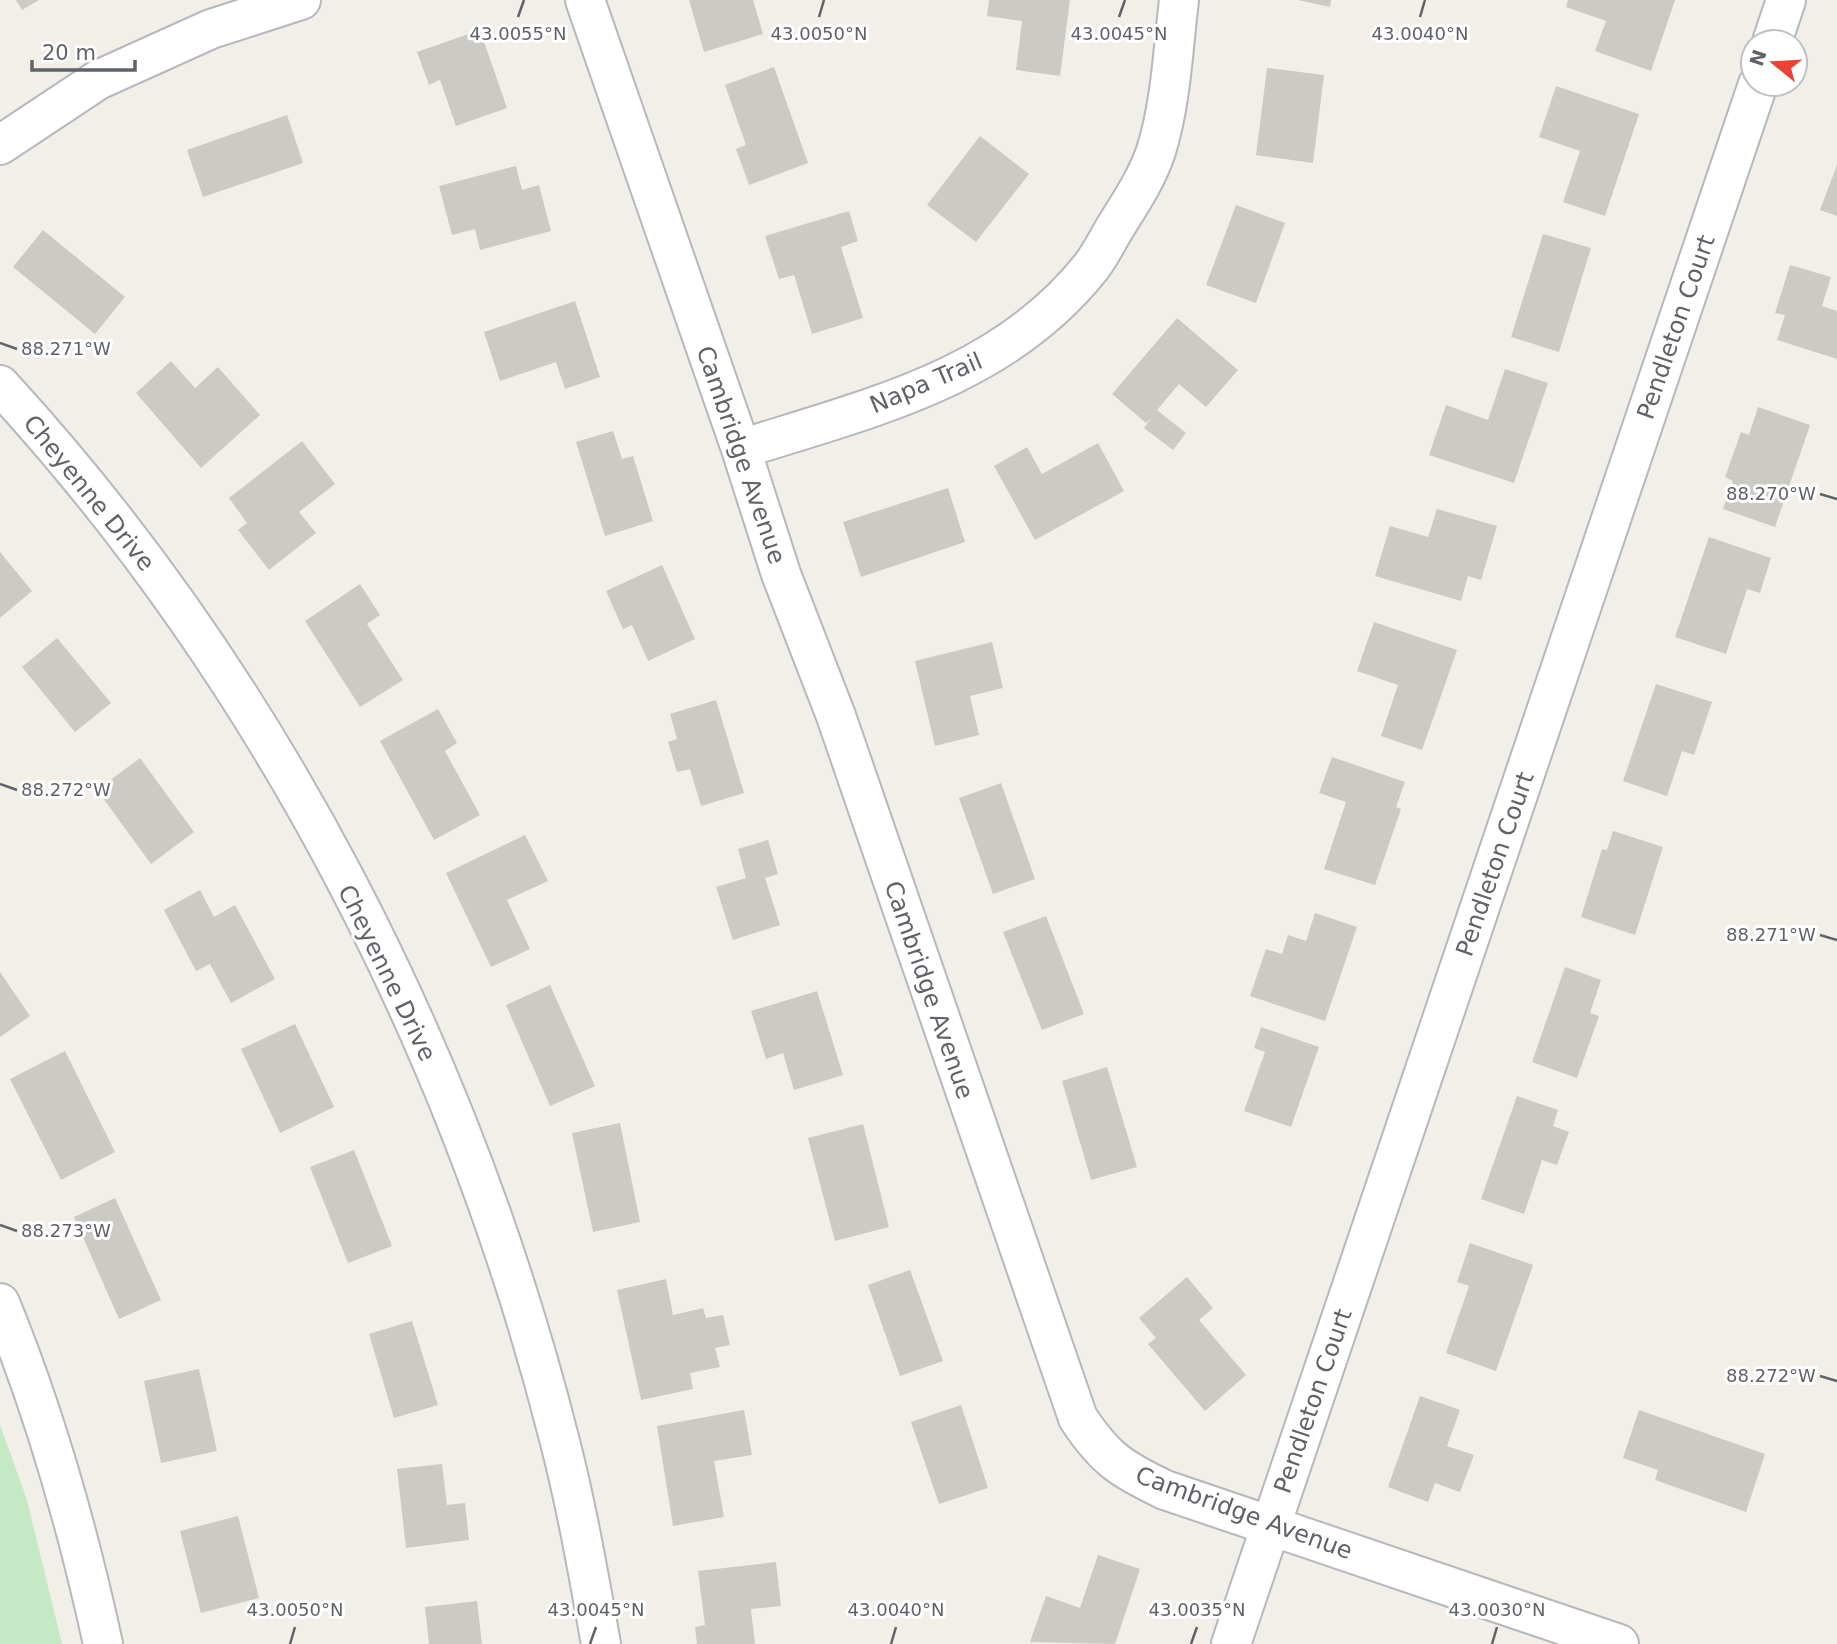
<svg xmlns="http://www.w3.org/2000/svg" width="1837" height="1644" font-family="'DejaVu Sans',sans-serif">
  <rect width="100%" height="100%" fill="#f1efe8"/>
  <path fill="#c5e8c5" d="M0,1425L27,1500L62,1644H0Z"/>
  <path fill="#cccac5" d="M16,0H39L22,10Z
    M689,0H753L763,34L704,52Z
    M989,0H1070L1060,76L1016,70L1022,21L987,16Z
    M1298,0H1331L1330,7Z
    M1568,0H1675L1651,71L1595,51L1606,21L1566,7Z
    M480,30L507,108L456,126L440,80L429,85L417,52Z
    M774,67L808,163L749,185L736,149L746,145L725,85Z
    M1267,68L1324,75L1313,163L1256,155Z
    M1556,86L1639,114L1605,216L1563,202L1580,151L1539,137Z
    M287,115L303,163L203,197L187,150Z
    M980,136L1029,174L976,242L927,205Z
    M1837,165V216L1820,210Z
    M516,166L522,190L539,185L551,231L480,250L475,229L452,235L439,186Z
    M1236,205L1285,223L1256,303L1206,285Z
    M849,211L858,241L841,247L863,318L812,334L794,275L779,279L765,236Z
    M43,230L125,297L95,334L13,267Z
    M1543,234L1591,248L1559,352L1511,337Z
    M1790,265L1831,277L1822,306L1837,311V359L1777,340L1785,315L1775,313Z
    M575,301L600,377L565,389L556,362L500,381L484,332Z
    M1177,318L1238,370L1206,407L1179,384L1157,410L1186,433L1173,450L1144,428L1151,418L1146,423L1112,394Z
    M171,361L195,388L218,367L260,415L201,468L136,393Z
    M1505,369L1548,383L1514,483L1429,455L1446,405L1488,420Z
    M1758,407L1810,425L1775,527L1723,509L1733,481L1725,477L1741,432L1749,435Z
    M613,431L622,459L633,456L653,521L605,536L576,442Z
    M302,441L335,484L299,512L316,533L269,570L238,530L247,523L229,498Z
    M1098,443L1124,491L1035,540L994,466L1027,447L1042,474Z
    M948,488L965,542L861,577L843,522Z
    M1437,509L1497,526L1481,580L1468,576L1461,601L1375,576L1390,526L1428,537Z
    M1709,537L1771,558L1760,593L1747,589L1726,654L1675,637Z
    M0,552L32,591L0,618Z
    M662,565L695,639L648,661L632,625L623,629L606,591Z
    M360,584L380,615L367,624L403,680L360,707L305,621Z
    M1374,622L1457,650L1422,750L1381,736L1398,685L1357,671Z
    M57,638L111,703L75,732L22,667Z
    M992,642L1003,688L970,696L979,735L935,746L915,661Z
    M1656,684L1712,702L1694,755L1682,751L1667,796L1623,781Z
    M716,700L744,793L701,806L690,769L677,772L668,742L677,739L670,714Z
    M438,709L457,743L445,751L480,815L434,840L380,741Z
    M1332,757L1405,782L1396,807L1401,809L1375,885L1324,869L1346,802L1319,793Z
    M140,758L194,832L151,864L97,790Z
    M1001,783L1035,879L993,894L959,798Z
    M1613,831L1663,847L1635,935L1581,917L1602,849L1607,850Z
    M525,835L548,881L507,900L530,949L491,967L446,873Z
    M768,840L778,874L765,878L780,925L733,940L716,887L746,878L738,849Z
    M200,890L214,917L235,905L275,979L231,1003L210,964L196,971L164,910Z
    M1315,913L1357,927L1325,1021L1250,996L1266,949L1282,954L1288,935L1306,941Z
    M1046,916L1084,1014L1042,1030L1003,932Z
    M1565,967L1601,980L1590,1013L1599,1016L1577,1078L1532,1062Z
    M0,972L30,1016L0,1037Z
    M550,985L595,1086L550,1106L506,1005Z
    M817,991L843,1075L794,1090L783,1053L766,1059L751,1011Z
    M295,1024L334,1107L280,1133L241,1049Z
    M1261,1027L1319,1047L1291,1127L1244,1111L1265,1052L1254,1048Z
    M65,1051L115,1152L61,1180L10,1079Z
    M1107,1067L1137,1167L1091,1180L1062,1081Z
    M1517,1096L1558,1110L1553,1126L1569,1132L1557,1165L1542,1160L1524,1214L1481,1199Z
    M620,1123L640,1222L593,1232L572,1133Z
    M863,1124L889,1227L835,1241L808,1138Z
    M354,1150L392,1246L348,1263L310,1167Z
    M115,1198L161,1300L119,1319L74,1217Z
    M1470,1243L1533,1265L1496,1371L1446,1353L1469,1286L1457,1282Z
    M910,1270L943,1361L900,1376L868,1285Z
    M1187,1277L1213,1308L1199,1320L1246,1375L1205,1411L1148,1344L1156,1338L1139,1318Z
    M666,1279L673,1315L703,1308L706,1318L723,1315L730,1345L715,1348L720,1367L690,1373L693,1389L641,1400L617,1290Z
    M412,1321L438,1405L394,1418L369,1334Z
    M199,1369L217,1451L161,1463L144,1381Z
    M1420,1396L1460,1410L1447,1446L1474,1455L1460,1492L1435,1483L1428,1502L1388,1487Z
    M961,1405L988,1488L939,1504L911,1422Z
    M744,1410L752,1455L714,1461L724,1517L673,1526L657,1426Z
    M1639,1410L1765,1454L1746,1512L1655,1480L1658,1470L1623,1458Z
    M442,1464L447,1505L465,1503L469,1540L406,1548L397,1469Z
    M238,1516L259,1598L201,1613L180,1531Z
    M1098,1555L1140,1569L1115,1644L1030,1642L1046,1596L1080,1608Z
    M776,1562L781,1606L751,1609L755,1644H697L695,1627L705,1625L698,1571Z
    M477,1601L482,1644H429L425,1607Z"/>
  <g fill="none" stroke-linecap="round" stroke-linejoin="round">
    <defs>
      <path id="minor" d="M585,0L741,449L781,574L836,716L1078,1418C1105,1459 1121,1469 1165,1490L1619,1644
        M1772,42L1786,0
        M0,145L98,80L211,29L301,0
        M0,385C271,680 462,1054 560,1442C577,1508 589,1577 601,1644
        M741,449C870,408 1003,378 1091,267C1101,254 1108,239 1116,226C1131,202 1147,178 1156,151C1171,103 1173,50 1179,0
        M0,1303C45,1413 78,1529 103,1644
        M1231,1644L1758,84"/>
    </defs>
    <use href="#minor" stroke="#b5b8bc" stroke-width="42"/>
    <use href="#minor" stroke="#fff" stroke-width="38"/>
  </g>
  <path fill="none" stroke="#5f6368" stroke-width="2.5" d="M518,17L524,0M819,17L824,0M1119,17L1125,0M1420,17L1425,0M0,343L17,349M1820,494L1837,499M0,784L17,790M1820,935L1837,940M0,1225L17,1231M1820,1376L1837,1381M290,1644L295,1627M590,1644L596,1627M891,1644L896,1627M1191,1644L1197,1627M1492,1644L1497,1627"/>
  <g text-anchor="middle" stroke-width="6" stroke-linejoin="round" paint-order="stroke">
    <g font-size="24" fill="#5f6368" stroke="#fff">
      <text transform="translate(1676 327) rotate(-71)" y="8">Pendleton Court</text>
      <text transform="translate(926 383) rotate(-23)" y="8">Napa Trail</text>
      <text transform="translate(741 455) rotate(71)" y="8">Cambridge Avenue</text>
      <text transform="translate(89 493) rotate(51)" y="8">Cheyenne Drive</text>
      <text transform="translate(1495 864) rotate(-71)" y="8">Pendleton Court</text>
      <text transform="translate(387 973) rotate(64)" y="8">Cheyenne Drive</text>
      <text transform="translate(929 990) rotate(71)" y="8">Cambridge Avenue</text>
      <text transform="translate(1313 1401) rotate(-71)" y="8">Pendleton Court</text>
      <text transform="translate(1244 1513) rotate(20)" y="8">Cambridge Avenue</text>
    </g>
  </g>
  <g font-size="18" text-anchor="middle" fill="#5f6368" stroke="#fff" stroke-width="6" stroke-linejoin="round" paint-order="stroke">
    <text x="518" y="40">43.0055°N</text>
    <text x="819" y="40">43.0050°N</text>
    <text x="1119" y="40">43.0045°N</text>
    <text x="1420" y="40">43.0040°N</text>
    <text x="66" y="355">88.271°W</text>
    <text x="1771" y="500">88.270°W</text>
    <text x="66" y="796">88.272°W</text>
    <text x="1771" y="941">88.271°W</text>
    <text x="66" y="1237">88.273°W</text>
    <text x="1771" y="1382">88.272°W</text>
    <text x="295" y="1616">43.0050°N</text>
    <text x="596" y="1616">43.0045°N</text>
    <text x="896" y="1616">43.0040°N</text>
    <text x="1197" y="1616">43.0035°N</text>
    <text x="1497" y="1616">43.0030°N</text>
  </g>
  <g transform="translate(1774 63) rotate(288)"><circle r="33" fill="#ffffff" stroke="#bfc1c3" stroke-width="2"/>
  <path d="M0-5L12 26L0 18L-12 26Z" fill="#ea4335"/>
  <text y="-10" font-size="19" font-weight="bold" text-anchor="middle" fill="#5f6368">N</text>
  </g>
  <path d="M32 60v10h103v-10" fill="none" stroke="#5f6368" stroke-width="3.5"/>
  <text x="42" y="60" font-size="21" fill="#5f6368" stroke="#ffffff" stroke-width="5" paint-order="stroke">20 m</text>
</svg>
